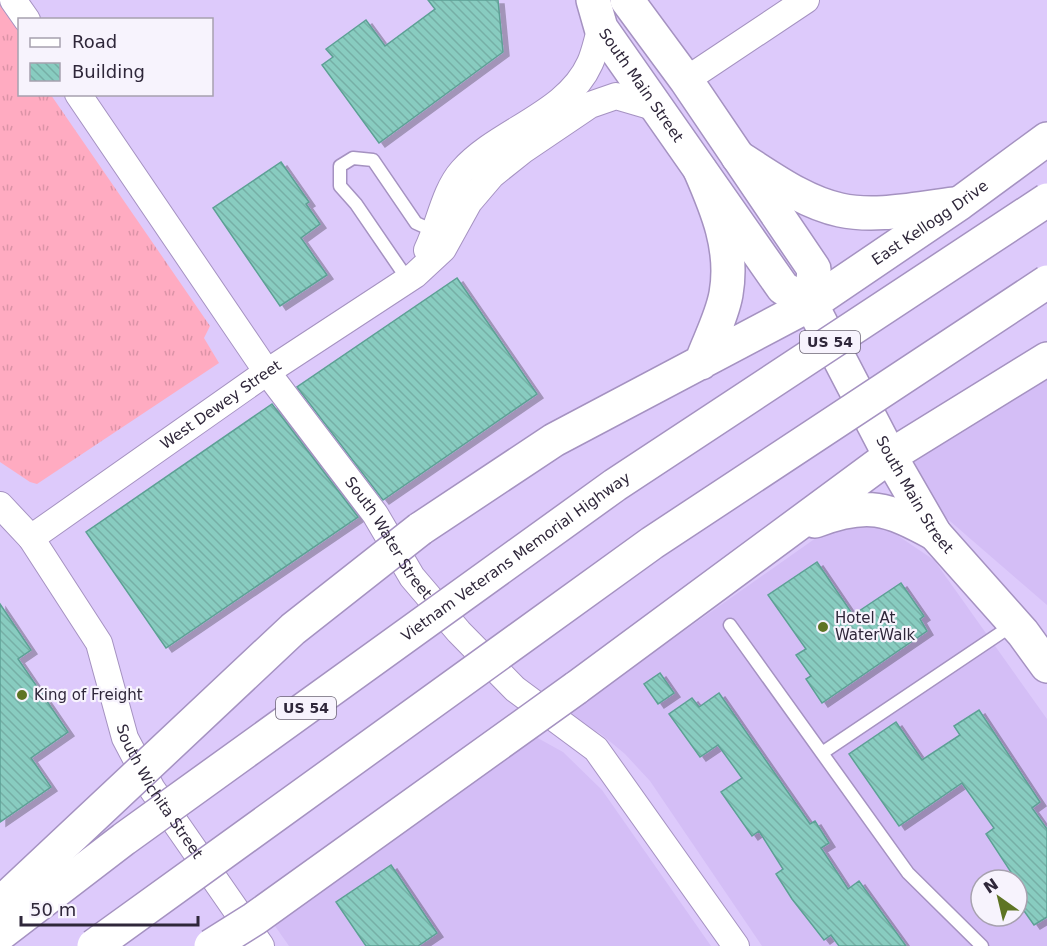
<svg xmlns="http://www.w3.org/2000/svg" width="1047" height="946" font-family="'DejaVu Sans',sans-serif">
  <defs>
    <pattern id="grass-tufts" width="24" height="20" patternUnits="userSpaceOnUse" patternTransform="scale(1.5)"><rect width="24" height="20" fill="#ffabc1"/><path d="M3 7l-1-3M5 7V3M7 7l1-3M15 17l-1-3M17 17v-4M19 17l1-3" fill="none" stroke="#db93a7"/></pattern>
    <pattern id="building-back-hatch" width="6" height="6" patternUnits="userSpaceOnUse" patternTransform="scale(1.5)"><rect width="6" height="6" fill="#88ccc0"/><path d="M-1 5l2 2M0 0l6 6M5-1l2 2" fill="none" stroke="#76afa6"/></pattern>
    <filter id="shadow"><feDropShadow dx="6" dy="4" stdDeviation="0" flood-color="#0004"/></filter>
  </defs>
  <rect width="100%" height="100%" fill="#ddcafb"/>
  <path fill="#d4bef6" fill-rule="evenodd" d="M1047,372V605L936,509L908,466L911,456Z
    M854,522L888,529L934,560L1047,719V946H762L650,781L625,754L601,734L566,714L830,528ZM981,880H1017V916H981Z
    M534,736L563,752L602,790L711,946H289L275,926Z"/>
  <path fill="url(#grass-tufts)" d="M0,3L17,28L20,44V94L51,95L210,326L204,338L219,363L37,484L30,482L0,462Z"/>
  <path fill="url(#building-back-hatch)" stroke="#5da095" stroke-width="1.5" filter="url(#shadow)" d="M428,0H498L503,52L379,143L322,65L333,57L326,49L366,20L385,46L435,9Z
    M281,162L309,202L306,204L320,224L301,238L327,275L280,306L213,208Z
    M457,278L537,394L383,500L297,387Z
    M272,404L358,517L166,648L86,532Z
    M817,562L853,615L901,583L924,616L920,619L927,631L822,703L806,679L811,676L796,655L806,649L768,595Z
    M0,604L31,650L18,659L68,732L31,758L51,787L0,822Z
    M660,673L674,693L658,704L644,684Z
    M719,693L810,824L815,821L829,843L821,848L848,889L859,881L906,946H839L831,935L824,940L792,899L776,874L783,869L759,831L752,836L721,792L742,778L718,745L700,757L669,714L692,698L699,707Z
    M979,710L1040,802L1032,808L1047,829V917L1034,925L1017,901L1026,895L986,834L994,828L962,783L899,826L849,754L896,722L922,760L960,735L954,726Z
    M391,865L437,933L418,946H366L336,902Z"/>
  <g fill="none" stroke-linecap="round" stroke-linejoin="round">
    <defs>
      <path id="lane" d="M408,280L356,204L340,186V166L353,158L373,160L416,223L436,232
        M730,625L908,873L982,946
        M822,753L1014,624"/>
      <g id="street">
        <path d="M13,0L27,20"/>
        <path d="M686,80L806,0"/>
        <path id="s1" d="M78,94L267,372L375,514L412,577L459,632L515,689L596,749L736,946"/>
        <path d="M427,250C439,226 444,191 462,171C498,130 567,115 590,63C595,52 597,39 601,28"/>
        <path id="s2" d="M0,505L31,538L99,643L125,738L152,789L261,946"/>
        <path id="s3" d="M31,538L267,372L415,275L443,249L469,202L492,175L522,151L590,105L616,96L657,108"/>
      </g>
      <g id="secondary">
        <path id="s4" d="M593,0L601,28L783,288L811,304"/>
        <path id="s5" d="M627,0L686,80L814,269L811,304L890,456L935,534L1023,633L1047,666"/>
      </g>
      <g id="primary">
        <path d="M738,157C770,177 803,202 840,210C877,218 918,208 955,204"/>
        <path id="s6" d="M811,304L960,203L1047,139"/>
        <path d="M890,456L1047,359"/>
      </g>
      <path id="highway" d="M700,170C717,209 734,249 726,294C722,317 709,341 701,363
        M815,521C868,501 887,508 935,534
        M420,529L554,440L811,304
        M576,688L890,456"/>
    </defs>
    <use href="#lane" stroke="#a592c1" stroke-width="15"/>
    <use href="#street" stroke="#a592c1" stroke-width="28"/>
    <use href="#secondary" stroke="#a592c1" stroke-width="36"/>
    <use href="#primary" stroke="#a592c1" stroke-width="36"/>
    <use href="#highway" stroke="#a592c1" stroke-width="36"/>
    <use href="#lane" stroke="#fff" stroke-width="12"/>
    <use href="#street" stroke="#fff" stroke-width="26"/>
    <use href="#secondary" stroke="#fff" stroke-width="33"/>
    <use href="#primary" stroke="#fff" stroke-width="33"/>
    <use href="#highway" stroke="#fff" stroke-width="33"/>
    <defs>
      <g id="highway-bridge">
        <path d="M0,904L293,629L420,529"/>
        <path id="s7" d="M0,934L124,839L615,485L1047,200"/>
        <path d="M94,946L652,543L1047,282"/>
        <path d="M211,946L254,919L576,688"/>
      </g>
    </defs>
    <use href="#highway-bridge" stroke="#a592c1" stroke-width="36" stroke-linecap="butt"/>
    <use href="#highway-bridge" stroke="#fff" stroke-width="33"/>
  </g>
  <g fill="#5e7424" stroke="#f7f3fd" stroke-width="2">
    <circle cx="823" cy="627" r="6"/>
    <circle cx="22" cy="695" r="6"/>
  </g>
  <g text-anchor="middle" stroke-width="4.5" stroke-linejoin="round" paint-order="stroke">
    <g fill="#f7f3fd" stroke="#6b6474" stroke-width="1.5">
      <rect x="800" y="331" width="60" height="22" rx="4.5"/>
      <rect x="276" y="697" width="60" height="22" rx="4.5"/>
    </g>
    <g font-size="14" font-weight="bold" fill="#2f273a">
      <text x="830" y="347">US 54</text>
      <text x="306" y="713">US 54</text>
    </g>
    <g font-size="15" fill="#2f273a" stroke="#f7f3fd">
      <text dy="5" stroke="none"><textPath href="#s4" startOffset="99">South Main Street</textPath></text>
      <text dy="5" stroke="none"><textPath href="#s6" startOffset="144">East Kellogg Drive</textPath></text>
      <text dy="5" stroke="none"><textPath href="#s3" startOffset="232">West Dewey Street</textPath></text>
      <text dy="5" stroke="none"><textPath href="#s5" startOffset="580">South Main Street</textPath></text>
      <text dy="5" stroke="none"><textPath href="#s1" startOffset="542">South Water Street</textPath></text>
      <text dy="5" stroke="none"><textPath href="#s7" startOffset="639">Vietnam Veterans Memorial Highway</textPath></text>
      <text dy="5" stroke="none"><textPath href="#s2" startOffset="332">South Wichita Street</textPath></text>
    </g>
    <g font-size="15" fill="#2f273a" stroke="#f7f3fd" text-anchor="start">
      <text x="835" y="623">Hotel At<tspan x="835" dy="17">WaterWalk</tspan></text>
      <text x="34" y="700">King of Freight</text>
    </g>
  </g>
  <rect x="18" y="18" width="195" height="78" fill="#f7f3fd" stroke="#a7a1af" stroke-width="1.5"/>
  <rect x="30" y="38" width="30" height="9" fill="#ffffff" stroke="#a7a1af" stroke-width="1.5"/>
  <text x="72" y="48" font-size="18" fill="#2f273a">Road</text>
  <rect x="30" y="63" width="30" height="18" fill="url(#building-back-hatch)" stroke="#a7a1af" stroke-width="1.5"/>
  <text x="72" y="78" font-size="18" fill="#2f273a">Building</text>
  <g transform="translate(999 898) rotate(326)"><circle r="28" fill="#f7f3fd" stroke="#a7a1af" stroke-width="1.5"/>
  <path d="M0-4.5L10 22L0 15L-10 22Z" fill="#5e7424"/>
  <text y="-9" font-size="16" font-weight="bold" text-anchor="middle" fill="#2f273a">N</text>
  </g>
  <path d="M21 916v9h177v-9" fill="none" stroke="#2f273a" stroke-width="3"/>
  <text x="30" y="916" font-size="18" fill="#2f273a" stroke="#f7f3fd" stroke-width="4.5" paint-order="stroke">50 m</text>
</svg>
